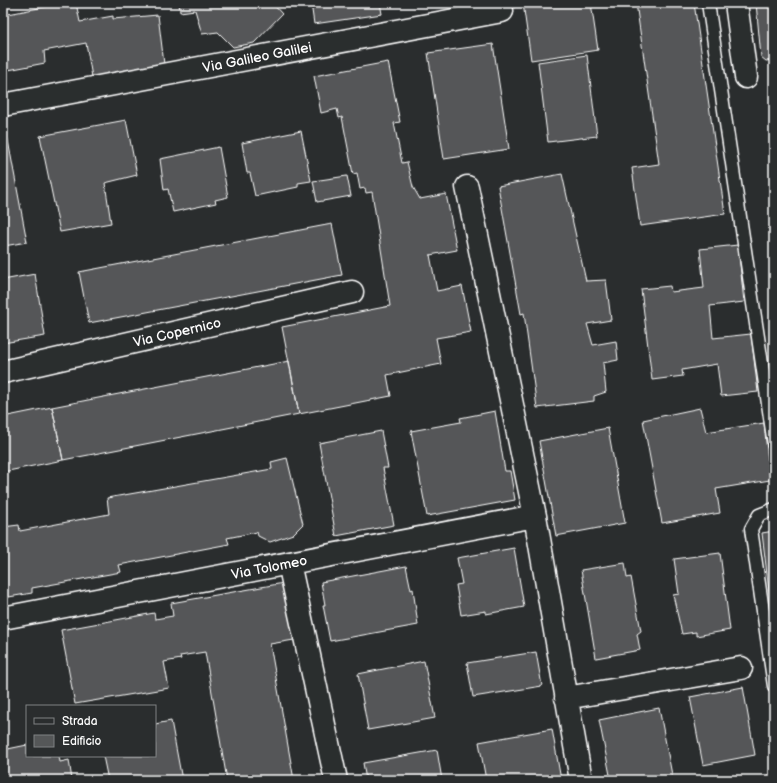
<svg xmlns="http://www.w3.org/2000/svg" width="777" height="783" font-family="'Balsamiq Sans',sans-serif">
  <rect width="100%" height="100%" fill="#2a2d2e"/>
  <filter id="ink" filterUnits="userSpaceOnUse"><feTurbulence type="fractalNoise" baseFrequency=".025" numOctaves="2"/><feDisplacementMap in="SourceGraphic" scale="8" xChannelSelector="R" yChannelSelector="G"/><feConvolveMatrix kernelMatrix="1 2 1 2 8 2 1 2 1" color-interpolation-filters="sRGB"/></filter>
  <g filter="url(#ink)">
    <path fill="#555758" stroke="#fff" d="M65,3H76L80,22L113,16V19L158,15L164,64L92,77L86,43L44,51L45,63L3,71V30H5L3,15Z
      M179,3H272L282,14L254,43L233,47L218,32L202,34L195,10L180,12Z
      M311,3H380L382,14L314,24Z
      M523,3H591L598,50L531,60Z
      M636,3H694L725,214L640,226L632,168L659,164Z
      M756,3H774V60L766,61L761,57Z
      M493,44L509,149L444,159L428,53Z
      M587,55L597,136L548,142L538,62Z
      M388,62L400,122L394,123L402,163L407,162L413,187L420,199L446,194L457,250L430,255L437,291L462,286L471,332L436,338L441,364L387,375L391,396L299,414L282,327L390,306L372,192L366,193L365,188L360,189L357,173L353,174L342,117L339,118L337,109L321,113L314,76Z
      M126,120L137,175L105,183L111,223L60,232L40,136Z
      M301,131L311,181L298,183V187L255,196L250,173H247L242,143Z
      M7,135L27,242L4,246L3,136Z
      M219,147L228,197L215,200L216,203L173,212L168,189L164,190L160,159Z
      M562,174L586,281L606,280L611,320L587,324L593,345L616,341L618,360L603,363L606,392L594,396V401L537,408L524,313L521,314L498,186Z
      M347,176L351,196L317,202L313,181Z
      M332,224L342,275L89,323L79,272Z
      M738,245L744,302L710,306L713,338L751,334L758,392L721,396L717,364L682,370L683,376L652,380L641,289L670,286L671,292L704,288L700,249Z
      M35,274L45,336L3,343V280Z
      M289,361L299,414L63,460L52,407Z
      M52,407L63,460L3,472V417Z
      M700,408L706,432L764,423L770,480L716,489L720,513L662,523L643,420Z
      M495,411L505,471H510L515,500L427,516L411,431L461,422L460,418Z
      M608,428L625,523L556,536L539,441Z
      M381,431L388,468H383L394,525L336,536L319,443Z
      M287,458L303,524L293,534L270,542L258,536L257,532L227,538L229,544L119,565L121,572L32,588V593L3,598V527L19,525L20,531L109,514L107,498L272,469L271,462Z
      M774,531V632L762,533Z
      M514,548L524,607L486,614V611L461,615L456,585L462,584L457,558Z
      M720,553L730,630L696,636V632L682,634L673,595L679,594L674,559Z
      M625,563L627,578L631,577L641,631L637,634L640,650L596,658L581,570Z
      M406,566L411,590L413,589L418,625L330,641L323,605H325L321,582Z
      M284,583L294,640L270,644L294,780H227L205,652L180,656L181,659L164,662L169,688L75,704L61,630L154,613L155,619L173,616L171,603Z
      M536,652L542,686L473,697L467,663Z
      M424,661L435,718L368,730L358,674Z
      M743,687L755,755L703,765L690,697Z
      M659,708L673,780H611L599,720Z
      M171,721L182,780H108L103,756H155V724Z
      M552,729L561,780H486L479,742Z
      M27,745V756H59L60,762L69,760L72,780H3V750Z
      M437,750L442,780H366L363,763Z"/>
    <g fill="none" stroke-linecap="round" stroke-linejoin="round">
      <defs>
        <path id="lane" d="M708,3L774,444
          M774,509L759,515L751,529L774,686"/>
        <path id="street" d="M736,3L746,77
          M3,105L502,11L501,3
          M467,187L535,516L581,780
          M3,372L352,292
          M289,563L336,780
          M3,618L535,516
          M566,698L741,668"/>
      </defs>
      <use href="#lane" stroke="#fff" stroke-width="15"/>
      <use href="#street" stroke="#fff" stroke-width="25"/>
      <use href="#lane" stroke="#2a2d2e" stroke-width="12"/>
      <use href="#street" stroke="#2a2d2e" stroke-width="22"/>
    </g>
  </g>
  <g text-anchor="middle" stroke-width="3" stroke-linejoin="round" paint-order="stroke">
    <g font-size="14" fill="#fff" stroke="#2a2d2e">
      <text transform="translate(257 57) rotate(-11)" y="5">Via Galileo Galilei</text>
      <text transform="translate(177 332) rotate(-13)" y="5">Via Copernico</text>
      <text transform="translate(269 567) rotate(-11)" y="5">Via Tolomeo</text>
    </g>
  </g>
  <rect width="777" height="783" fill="none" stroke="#2a2d2e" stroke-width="16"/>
  <rect x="8" y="8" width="761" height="767" fill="none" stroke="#fff" stroke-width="1.5" filter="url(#ink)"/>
  <rect x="26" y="705" width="130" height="52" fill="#2a2d2e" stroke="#7f8182"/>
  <rect x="34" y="718" width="20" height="6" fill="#2a2d2e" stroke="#7f8182"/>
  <text x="62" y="725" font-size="12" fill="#ffffff">Strada</text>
  <rect x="34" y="735" width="20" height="12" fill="#555758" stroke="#7f8182"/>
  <text x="62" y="745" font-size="12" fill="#ffffff">Edificio</text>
</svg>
